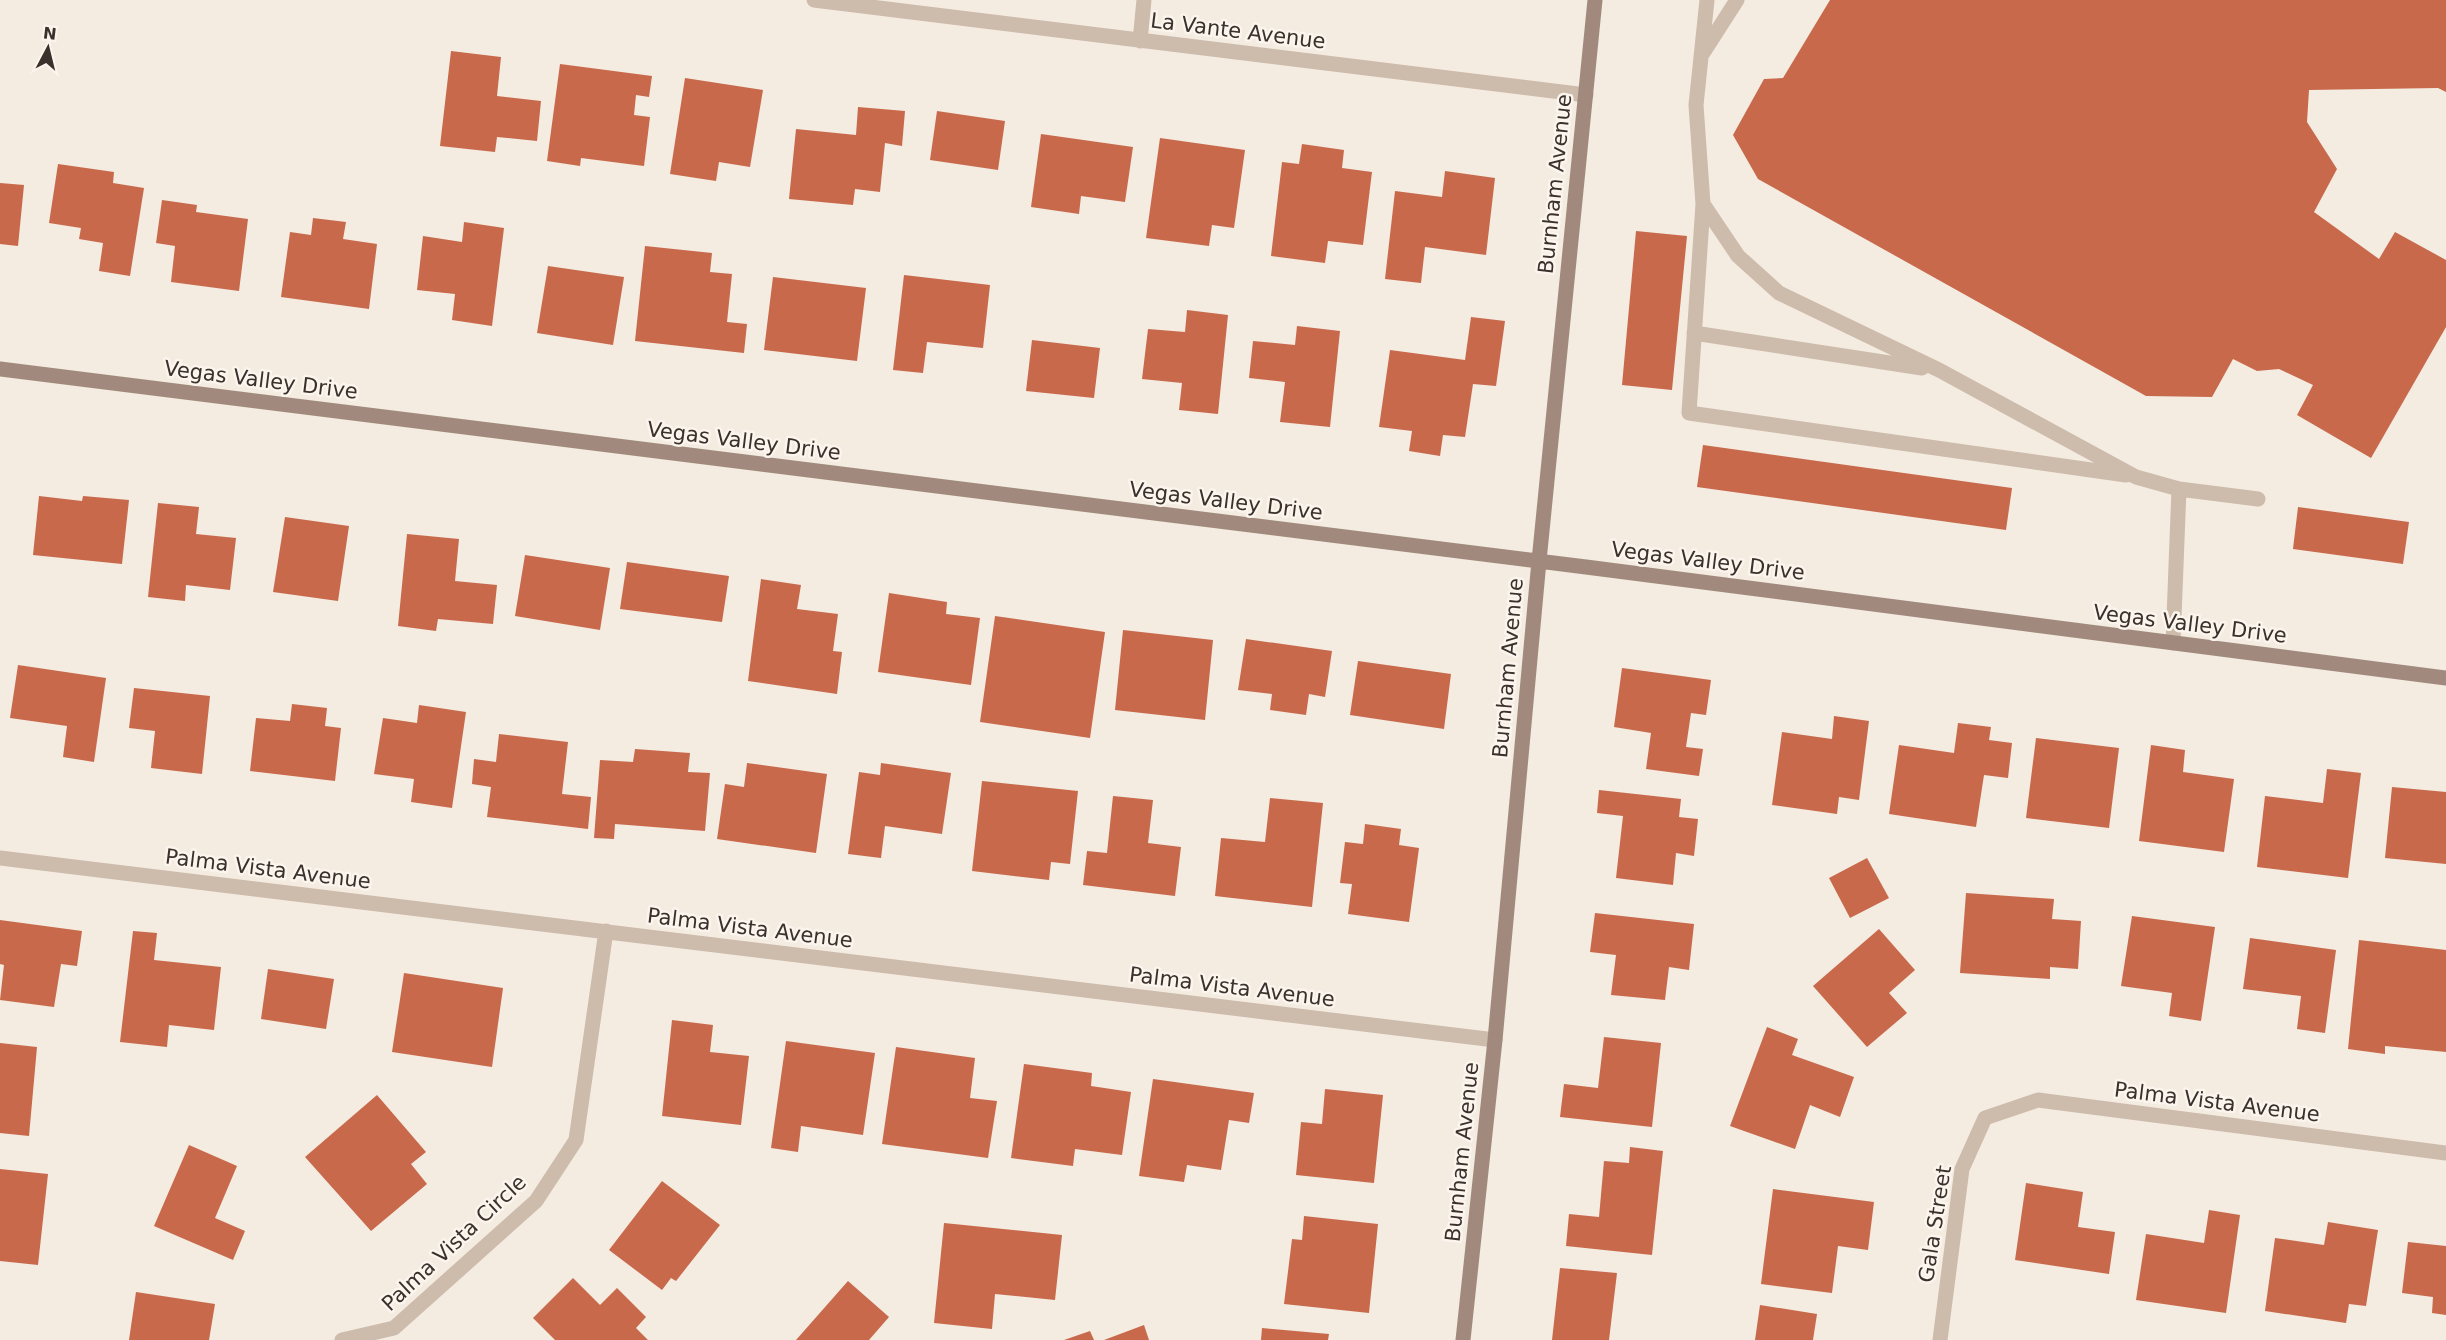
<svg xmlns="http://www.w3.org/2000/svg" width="2446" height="1340" font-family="'DejaVu Sans',sans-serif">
  <rect width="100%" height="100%" fill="#f4ebe1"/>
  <path fill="#c8694b" d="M1830,0H2446V92L2438,88L2309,90L2307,122L2337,169L2314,212L2379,259L2395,232L2446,260V327L2371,458L2297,415L2313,385L2279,369L2257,371L2233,359L2212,397L2146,396L1758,179L1733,135L1764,79L1783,78Z
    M451,51L501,57L497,96L541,101L537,141L497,137L495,152L440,146Z
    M560,64L652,76L649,97L636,95L634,115L650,117L644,166L581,158L580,166L547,161Z
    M685,78L763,90L750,167L719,162L716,181L670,174Z
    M858,107L905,111L902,146L885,143L880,192L855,189L853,205L789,199L796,129L856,135Z
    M937,111L1005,121L998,170L930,160Z
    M1041,134L1133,147L1125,202L1081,196L1079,214L1031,207Z
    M1160,138L1245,150L1234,228L1212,225L1209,246L1146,238Z
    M1302,144L1344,150L1342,168L1372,172L1363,245L1328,241L1325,263L1271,256L1282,162L1299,164Z
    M58,164L114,172L113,183L144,188L130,276L99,271L103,243L79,239L81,228L49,223Z
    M1445,171L1495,178L1486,255L1425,247L1421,283L1385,279L1395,191L1442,197Z
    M0,183L24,185L18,246L0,244Z
    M162,200L197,205L196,212L248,219L239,291L171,282L175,246L156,243Z
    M313,218L346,222L343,239L377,244L369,309L281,297L290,232L311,235Z
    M464,222L504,228L492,326L452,320L455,294L417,290L423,236L462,242Z
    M1636,231L1687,236L1672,390L1622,385Z
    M645,246L712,253L710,272L732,274L727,322L747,324L744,353L635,341Z
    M548,266L624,277L613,345L537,333Z
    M904,275L990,285L983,348L927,342L923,373L893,370Z
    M773,277L866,288L857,361L764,350Z
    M1187,310L1228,315L1218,414L1179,410L1182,383L1142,379L1148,329L1185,332Z
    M1471,317L1505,321L1496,386L1473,384L1465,437L1443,435L1440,456L1409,451L1412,431L1379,427L1390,350L1465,360Z
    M1297,326L1340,331L1330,427L1280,422L1285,382L1249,378L1253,341L1295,345Z
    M1032,340L1100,348L1094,398L1026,391Z
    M1703,445L2012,488L2006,530L1697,487Z
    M39,496L82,501L83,496L129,500L122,564L33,555Z
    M158,503L199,507L196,534L236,538L230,590L186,585L185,601L148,597Z
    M2298,507L2409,522L2403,564L2293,549Z
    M285,517L349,526L338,601L273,592Z
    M407,534L459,539L455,581L497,585L493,624L438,619L436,631L398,626Z
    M525,555L610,568L600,630L515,616Z
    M627,562L729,576L722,622L620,609Z
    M761,579L801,585L797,609L838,614L833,651L842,652L837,694L748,681Z
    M889,593L947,602L946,614L980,618L971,685L878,672Z
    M995,616L1105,632L1090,738L980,722Z
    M1123,630L1213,640L1205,720L1115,710Z
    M1246,639L1332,651L1325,697L1309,694L1306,715L1270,710L1272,694L1238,690Z
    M1358,661L1451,674L1444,729L1350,715Z
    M18,665L106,678L94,762L63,757L67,726L10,718Z
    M1622,668L1711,680L1706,715L1691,713L1686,747L1703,749L1699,776L1646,769L1651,733L1614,727Z
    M134,688L210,696L202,774L151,768L155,731L129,728Z
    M292,704L327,708L325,726L341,728L335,781L250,771L256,718L290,721Z
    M419,705L466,712L452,808L411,802L414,779L374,774L383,718L417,723Z
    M1834,716L1869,721L1859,800L1839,797L1837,814L1772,805L1782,732L1832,739Z
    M1958,723L1991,727L1989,740L2012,743L2008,778L1984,775L1976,827L1889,814L1899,745L1954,753Z
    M499,734L568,742L562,794L591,797L588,829L487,817L491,787L472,784L474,759L496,762Z
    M2036,738L2119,748L2109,828L2026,818Z
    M2151,745L2185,750L2183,772L2234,779L2224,852L2139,841Z
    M635,749L690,753L688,772L710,773L705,831L615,824L614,839L594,838L600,760L633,762Z
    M747,763L827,774L816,853L717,839L725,784L744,787Z
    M881,763L951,773L942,834L885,826L881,858L848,854L859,772L880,775Z
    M2327,769L2361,773L2348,878L2257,867L2265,796L2323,803Z
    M982,781L1078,791L1070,864L1051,862L1049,880L972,871Z
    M2392,787L2446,792V864L2385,858Z
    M1599,790L1681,799L1679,817L1698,819L1694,856L1676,853L1673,885L1616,878L1623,816L1597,813Z
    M1113,796L1153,800L1148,843L1181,847L1175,896L1083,885L1087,851L1107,853Z
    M1270,798L1323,803L1312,907L1215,896L1221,838L1265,842Z
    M1365,824L1401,829L1399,845L1419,848L1409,922L1348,914L1352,884L1340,883L1345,842L1363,844Z
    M1867,858L1889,898L1850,918L1829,878Z
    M1966,893L2054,899L2052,919L2081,921L2078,969L2050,967V979L1960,973Z
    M1595,913L1694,924L1689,970L1669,967L1665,1000L1611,995L1616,955L1590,952Z
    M2132,916L2215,927L2201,1021L2169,1016L2172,993L2121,986Z
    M0,920L82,931L77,966L61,964L54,1007L0,1000L4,965L0,964Z
    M1879,929L1915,970L1889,993L1907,1013L1867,1047L1813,986Z
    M133,931L157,933L154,960L221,967L214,1030L169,1025L167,1047L120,1042Z
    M2250,938L2336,950L2325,1033L2297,1029L2301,996L2243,989Z
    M2359,940L2446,950V1052L2385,1046V1054L2348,1049Z
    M268,969L334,979L326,1029L261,1019Z
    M404,973L503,988L492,1067L392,1052Z
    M672,1020L713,1025L710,1052L749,1056L741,1125L662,1116Z
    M1767,1027L1798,1039L1792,1055L1854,1077L1840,1117L1810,1105L1795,1149L1730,1126Z
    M1604,1037L1661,1043L1652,1127L1560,1117L1564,1084L1598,1088Z
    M786,1041L875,1053L863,1135L801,1126L798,1152L771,1148Z
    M0,1043L37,1047L29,1136L0,1133Z
    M896,1047L975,1058L970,1098L997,1101L988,1158L882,1144Z
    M1024,1064L1092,1073L1091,1086L1131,1092L1122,1155L1075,1149L1073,1166L1011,1158Z
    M1153,1079L1254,1093L1249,1123L1229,1120L1221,1170L1187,1165L1184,1182L1139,1176Z
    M1325,1089L1383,1095L1374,1183L1296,1175L1301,1122L1322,1124Z
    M377,1095L426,1152L411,1164L427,1184L371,1231L305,1157Z
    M189,1145L237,1166L215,1218L245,1231L233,1260L154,1226Z
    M1630,1147L1663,1151L1652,1255L1566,1246L1569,1214L1599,1217L1604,1161L1629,1163Z
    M0,1169L48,1174L38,1265L0,1261Z
    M662,1181L720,1225L676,1281L671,1278L662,1290L609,1250Z
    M2026,1183L2083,1192L2078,1227L2115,1232L2109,1274L2015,1260Z
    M1773,1189L1874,1202L1868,1250L1838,1246L1832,1293L1761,1284Z
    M2209,1210L2240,1215L2226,1313L2136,1300L2146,1234L2204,1243Z
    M1304,1216L1378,1224L1369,1313L1284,1304L1292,1239L1302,1240Z
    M2328,1222L2378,1230L2366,1306L2349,1304L2346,1323L2265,1311L2275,1238L2324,1245Z
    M944,1223L1062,1235L1055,1300L995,1294L992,1329L934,1323Z
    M2408,1242L2446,1246V1315L2432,1313L2433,1297L2402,1293Z
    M1560,1268L1617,1273L1609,1340H1552Z
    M573,1278L600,1305L617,1288L646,1317L636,1328L648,1340H555L533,1318Z
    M848,1281L889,1317L869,1340H796Z
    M136,1292L215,1304L209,1340H129Z
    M1760,1305L1817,1314L1813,1340H1755Z
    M1144,1325L1149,1340H1104Z
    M1262,1328L1329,1334L1328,1340H1261Z
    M1090,1331L1094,1340H1064Z"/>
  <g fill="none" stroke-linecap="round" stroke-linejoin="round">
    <path stroke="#cdbbac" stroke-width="15" d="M1707,0L1696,105L1703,204L1738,256L1779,293L1939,370L2136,477L2179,489L2258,499
      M1703,53L1737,0
      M1703,204L1689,413L2126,475
      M1694,333L1922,368
      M2173,643L2179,489"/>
    <path stroke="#cdbbac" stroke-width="15" d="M814,0L1586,95
      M1140,41L1144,0
      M0,858L1495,1040
      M342,1340L394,1328L536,1201L576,1140L606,931
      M1940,1340L1962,1169L1985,1118L2038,1100L2446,1153"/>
    <path stroke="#a18a7d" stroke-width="15" d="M0,369L1586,567L2446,678
      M1463,1340L1495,1040L1539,561L1595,0"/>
  </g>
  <g text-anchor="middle" stroke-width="5" stroke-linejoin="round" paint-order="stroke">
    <g font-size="21" fill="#3b302b" stroke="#fbf5ee">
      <text transform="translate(1238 31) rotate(7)" y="7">La Vante Avenue</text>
      <text transform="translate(1555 184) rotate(-84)" y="7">Burnham Avenue</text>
      <text transform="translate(261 380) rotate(7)" y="7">Vegas Valley Drive</text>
      <text transform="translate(744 441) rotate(7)" y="7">Vegas Valley Drive</text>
      <text transform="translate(1226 501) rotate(7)" y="7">Vegas Valley Drive</text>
      <text transform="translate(1708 561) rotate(7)" y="7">Vegas Valley Drive</text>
      <text transform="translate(2190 624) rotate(7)" y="7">Vegas Valley Drive</text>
      <text transform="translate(1508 668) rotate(-85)" y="7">Burnham Avenue</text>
      <text transform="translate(268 869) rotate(7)" y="7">Palma Vista Avenue</text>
      <text transform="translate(750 928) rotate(7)" y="7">Palma Vista Avenue</text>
      <text transform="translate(1232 987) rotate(7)" y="7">Palma Vista Avenue</text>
      <text transform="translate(2217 1102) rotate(7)" y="7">Palma Vista Avenue</text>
      <text transform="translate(1462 1152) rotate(-84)" y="7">Burnham Avenue</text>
      <text transform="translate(1935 1224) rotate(-81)" y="7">Gala Street</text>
      <text transform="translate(454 1243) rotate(-43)" y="7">Palma Vista Circle</text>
    </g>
  </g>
  <g transform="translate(48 48) rotate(7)" stroke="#fbf5ee" stroke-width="4.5" paint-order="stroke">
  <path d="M0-4.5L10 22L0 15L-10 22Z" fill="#3b302b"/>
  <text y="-9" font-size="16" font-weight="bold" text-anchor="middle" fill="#3b302b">N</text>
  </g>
</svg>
